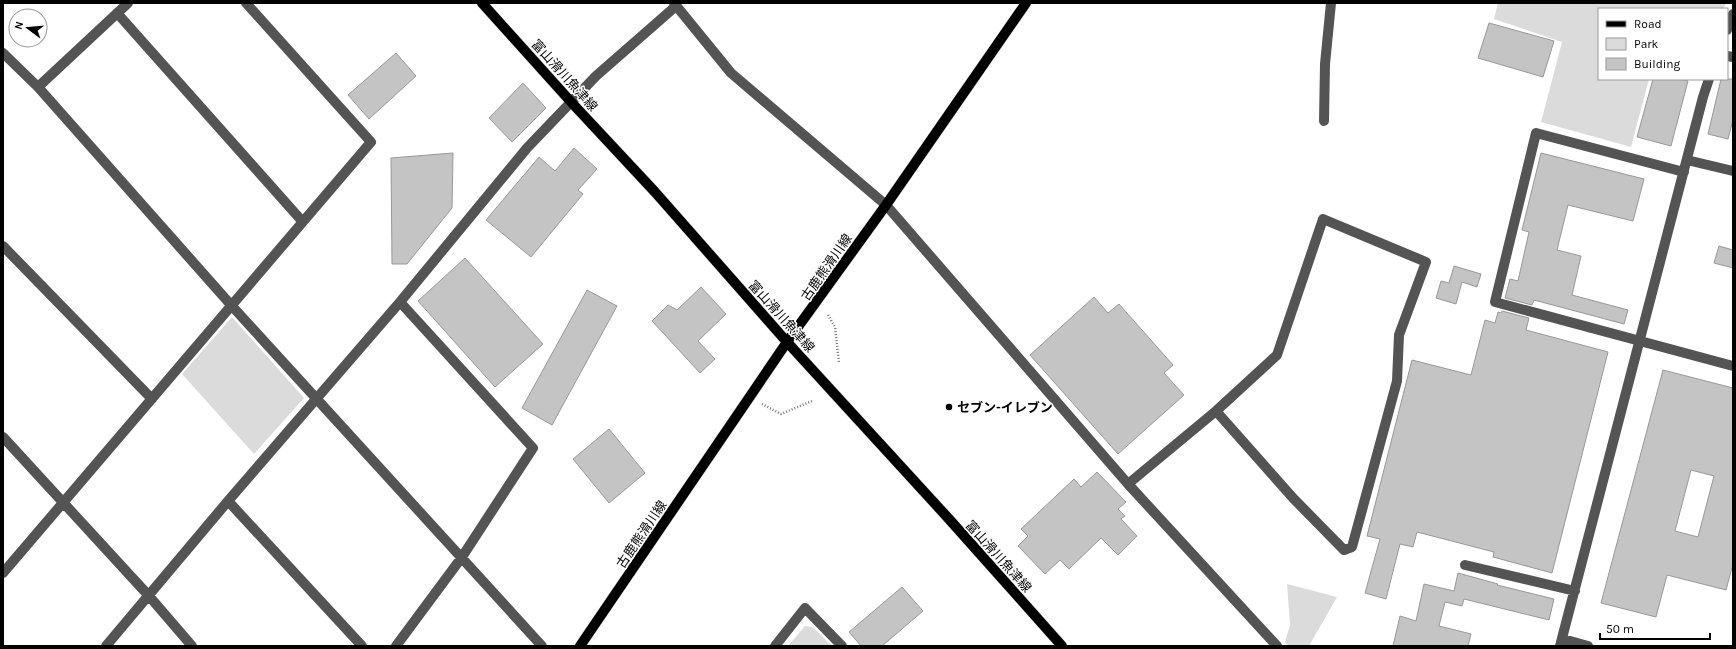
<svg xmlns="http://www.w3.org/2000/svg" width="1736" height="649" font-family="Karla,'Noto Sans JP',sans-serif">
  <rect width="100%" height="100%" fill="#fff"/>
  <path fill="#dbdbdb" d="M1498,3H1726L1723,9H1599V79H1649L1631,147L1541,122L1562,42L1494,19Z
    M232,317L304,398L254,454L182,374Z
    M1287,584L1337,597L1309,646H1288L1285,642L1290,625Z
    M805,626L813,627L832,646H788Z"/>
  <path fill="#c4c4c4" stroke="#989898" fill-rule="evenodd" d="M1489,23L1554,41L1543,77L1478,58Z
    M396,53L416,76L369,119L348,95Z
    M1653,79H1680L1688,81L1671,146L1637,137Z
    M1721,79H1733V120L1728,139L1708,134Z
    M523,83L546,108L512,142L489,118Z
    M574,148L597,169L578,190L583,194L531,257L486,220L539,157L555,171Z
    M453,153L452,208L407,264H392L391,158Z
    M1541,153L1644,179L1633,221L1568,205L1557,250L1581,256L1572,295L1628,310L1624,324L1534,300L1532,305L1505,298L1510,279L1518,281L1529,232L1522,230Z
    M1719,246L1733,250V268L1714,263Z
    M465,258L543,344L495,387L418,301Z
    M1454,266L1481,274L1477,287L1462,282L1456,304L1436,298L1441,281L1449,283Z
    M701,287L726,314L698,341L715,359L700,373L652,321L668,305L677,310Z
    M587,290L617,306L552,425L522,408Z
    M1094,297L1108,313L1119,304L1173,365L1164,373L1184,395L1118,454L1030,355Z
    M1502,311L1529,318L1526,330L1608,352L1552,573L1493,557L1494,552L1417,532L1413,547L1400,544L1386,599L1365,593L1380,539L1367,536L1412,360L1471,375L1485,320L1495,323L1498,312L1501,313Z
    M1663,370L1733,388V564L1726,590L1667,575L1656,617L1601,603ZM1691,470L1714,476L1698,537L1675,531Z
    M609,429L645,473L609,503L573,459Z
    M1097,472L1126,502L1118,509L1125,516L1121,519L1137,536L1118,555L1101,538L1069,569L1060,560L1045,574L1018,546L1028,536L1021,529L1074,479L1081,487Z
    M1458,573L1498,584L1497,585L1554,599L1549,620L1464,599L1462,606L1445,602L1439,626L1471,634L1468,646H1393L1400,616L1416,621L1424,584L1454,591Z
    M902,587L923,611L882,646H861L849,632Z"/>
  <g fill="none" stroke-linecap="round" stroke-linejoin="round">
    <defs>
      <path id="major" d="M482,3L572,103L655,192L787,342L949,519L1062,646
        M580,646L787,342L886,205L1026,3"/>
    </defs>
    <use href="#major" stroke="#dbdbdb" stroke-width="11"/>
    <path stroke="#767676" stroke-width="2.5" stroke-dasharray="1 2" stroke-linecap="butt" d="M828,315L835,327L839,363
      M762,404L781,414L812,401"/>
    <path stroke="#545454" stroke-width="10" d="M674,3L731,73L886,205L1128,484L1277,646
      M117,13L302,221
      M1727,30L1733,14
      M3,53L38,87L231,305L542,646
      M1727,56L1733,57
      M38,87L128,3
      M1324,121L1325,64L1331,3
      M1687,160L1733,171
      M1684,172L1536,133L1495,302L1733,366
      M3,246L152,399
      M3,437L149,596L192,646
      M1128,484L1216,411L1277,355L1323,219L1426,262L1399,335L1397,381L1352,547L1344,550L1293,498L1216,411
      M228,501L362,646
      M1465,565L1575,591
      M3,573L371,142L246,3
      M1563,639L1588,646
      M106,646L228,501L400,302L527,148L596,76L676,6
      M396,646L462,557L533,448L400,302
      M775,646L805,608L842,646
      M1560,646L1703,97L1709,79"/>
    <use href="#major" stroke="#000" stroke-width="10"/>
  </g>
  <circle fill="#000" stroke="#fff" stroke-width="1.5" cx="949" cy="407" r="4"/>
  <g text-anchor="middle" stroke-width="3" stroke-linejoin="round" paint-order="stroke">
    <g font-size="13" fill="#000" stroke="#fff">
      <text transform="translate(565 75) rotate(48)" y="5">富山滑川魚津線</text>
      <text transform="translate(826 267) rotate(-55)" y="5">古鹿熊滑川線</text>
      <text transform="translate(782 316) rotate(48)" y="5">富山滑川魚津線</text>
      <text transform="translate(641 534) rotate(-56)" y="5">古鹿熊滑川線</text>
      <text transform="translate(999 556) rotate(48)" y="5">富山滑川魚津線</text>
    </g>
    <g font-size="13" font-weight="bold" fill="#000" stroke="#fff" text-anchor="start">
      <text x="957" y="412">セブン-イレブン</text>
    </g>
  </g>
  <rect width="1736" height="649" fill="none" stroke="#000000" stroke-width="8"/>
  <rect x="1598" y="8" width="130" height="72" fill="#ffffff" stroke="#999999"/>
  <rect x="1606" y="21" width="20" height="6" fill="#000000" stroke="#999999"/>
  <text x="1634" y="28" font-size="12" fill="#000000">Road</text>
  <rect x="1606" y="38" width="20" height="12" fill="#dbdbdb" stroke="#999999"/>
  <text x="1634" y="48" font-size="12" fill="#000000">Park</text>
  <rect x="1606" y="58" width="20" height="12" fill="#c4c4c4" stroke="#999999"/>
  <text x="1634" y="68" font-size="12" fill="#000000">Building</text>
  <g transform="translate(28 28) rotate(286)"><circle r="19" fill="#ffffff" stroke="#999999"/>
  <path d="M0-3L7 15L0 10L-7 15Z" fill="#000000"/>
  <text y="-6" font-size="11" font-weight="bold" text-anchor="middle" fill="#000000">N</text>
  </g>
  <path d="M1600 633v6h110v-6" fill="none" stroke="#000000" stroke-width="2"/>
  <text x="1606" y="633" font-size="12" fill="#000000" stroke="#ffffff" stroke-width="3" paint-order="stroke">50 m</text>
</svg>
